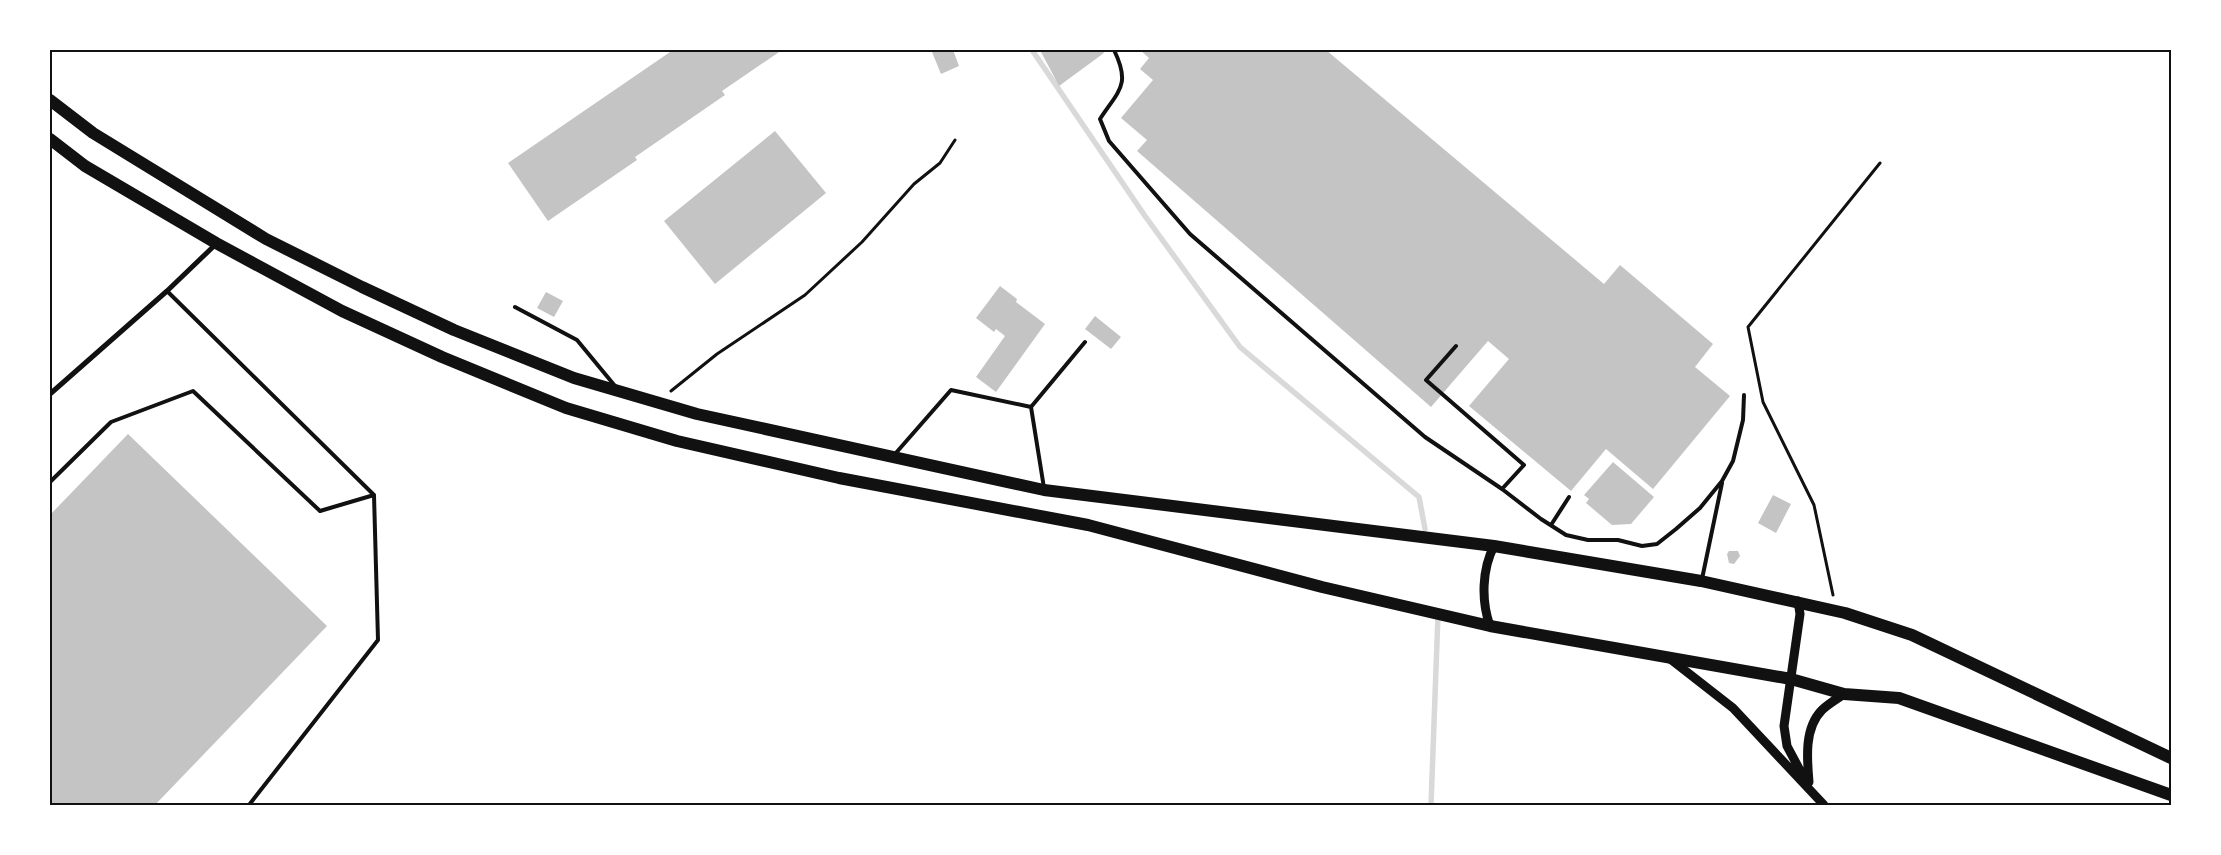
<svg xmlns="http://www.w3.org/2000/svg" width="2221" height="855" font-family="'Fira Sans',sans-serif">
  <rect width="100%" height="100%" fill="#fff"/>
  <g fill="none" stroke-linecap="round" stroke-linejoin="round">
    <path stroke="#d9d9d9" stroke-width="5.5" d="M1032,50L1145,216L1240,347L1419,497L1425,529
      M1431,805L1438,615"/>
  </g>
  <path fill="#c4c4c4" d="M673,50H782L722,91L725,95L635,157L637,160L548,221L508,163Z
    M937,50H953L959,66L941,74L932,52Z
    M1040,50H1102L1104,53L1059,86Z
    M1140,50H1326L1604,284L1620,265L1713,344L1695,367L1730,396L1653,489L1606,449L1571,491L1469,406L1509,359L1488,341L1431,407L1137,151L1147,140L1121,118L1153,80L1140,69L1149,58Z
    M775,131L826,193L715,284L664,221Z
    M1000,286L1017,299L1016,302L1045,324L996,392L976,377L1005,336L996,329L994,332L976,318Z
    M546,292L563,301L554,317L537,308Z
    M1095,316L1121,337L1111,349L1085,329Z
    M128,434L327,626L155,805H50V515Z
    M1613,462L1654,497L1631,524L1612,525L1586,503L1589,499L1584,495Z
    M1773,495L1791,504L1776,533L1758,523Z
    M1729,551H1738L1740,556L1734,564L1729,563L1727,554Z"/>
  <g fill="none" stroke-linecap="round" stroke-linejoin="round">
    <path stroke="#111" stroke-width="3" d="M671,391L717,354L805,295L862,242L914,184L940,163L955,140
      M1833,595L1814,505L1763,402L1748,327L1880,163"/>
    <path stroke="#111" stroke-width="4" d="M1114,50C1131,85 1119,90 1100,119L1109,141L1190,234L1425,437L1502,489L1541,519L1566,535L1588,540H1618L1642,546L1657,544L1676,529L1700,508L1722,481L1733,461L1743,420L1744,395
      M167,291L374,495L378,640L249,805
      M515,307L577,340L615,386
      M1456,346L1426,380L1524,465L1502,489
      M1031,407L1085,342
      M895,454L951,390L1031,407L1044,488
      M50,482L111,422L193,391L320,511L374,495
      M1551,525L1569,497
      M1702,579L1722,483"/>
    <path stroke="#111" stroke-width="5" d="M50,394L167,291L216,244"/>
    <path stroke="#111" stroke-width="9" d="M1798,601L1800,614L1784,726L1787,746L1803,776
      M1490,626C1481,601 1482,569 1494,546
      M1669,658L1733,708L1824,805
      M1809,782C1807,759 1804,728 1822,710C1828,704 1837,699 1844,694"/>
    <path stroke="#111" stroke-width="12" d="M50,100L93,133L266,239L362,287L454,330L574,378L697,414L1044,490L1494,546L1701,581L1845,613L1912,635L2171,758
      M50,139L85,166L216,243L342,311L442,357L566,408L677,441L839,478L1088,525L1322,587L1490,626L1791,679L1844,694L1899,698L2171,795"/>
  </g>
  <rect width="2221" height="855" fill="none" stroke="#ffffff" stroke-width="102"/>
  <rect x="51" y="51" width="2119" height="753" fill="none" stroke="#111" stroke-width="2"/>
</svg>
